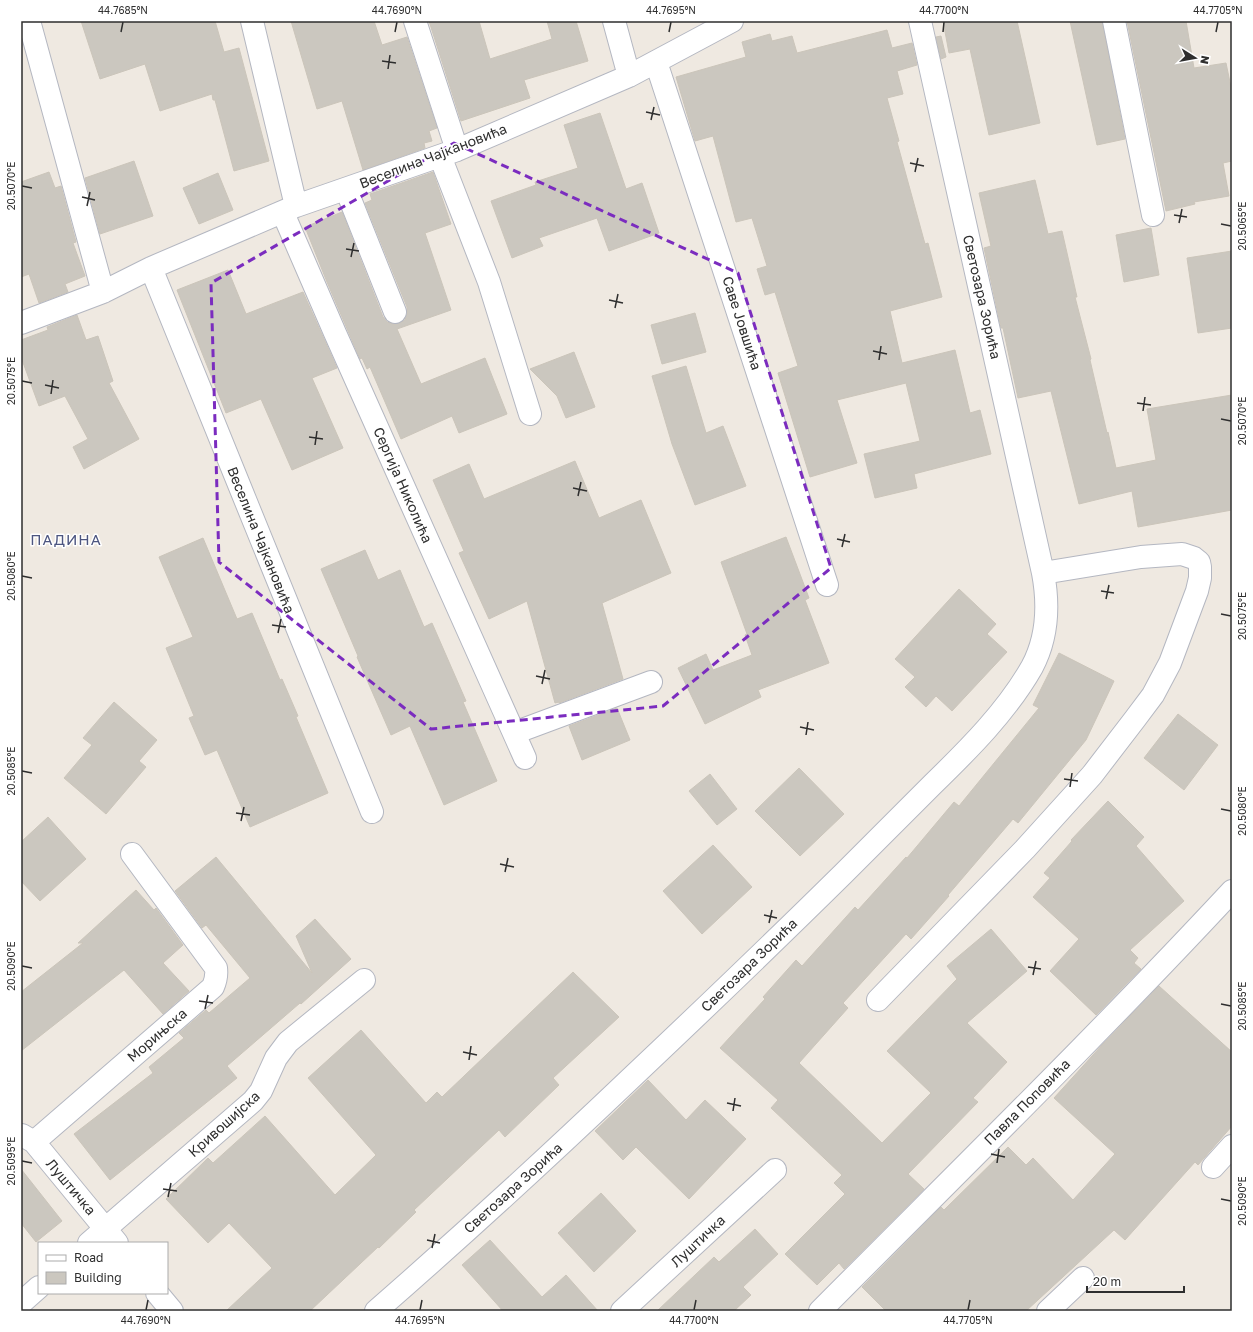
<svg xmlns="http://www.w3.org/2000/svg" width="1253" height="1332" font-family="'Golos Text',sans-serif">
  <rect width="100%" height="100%" fill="#efe9e1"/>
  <path fill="#cbc7bf" stroke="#cbc5ba" d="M81,21H215L224,52L239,48L269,161L234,171L215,100H213L212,94L160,111L145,64L100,79Z
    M291,21H374L382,45L407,37L437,128L429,131L432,141L424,143L425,148L363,170L342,101L317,109Z
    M429,21H479L490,59L552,39L547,21H576L588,61L524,80L530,98L461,121Z
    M943,21H1017L1040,123L989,135L970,49L949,53Z
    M1070,21H1102L1125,139L1097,145Z
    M1127,21H1186L1194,68L1226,63L1232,92V161L1223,163L1229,196L1194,202L1195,204L1166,211Z
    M887,30L892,48L912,43L917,65L897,71L903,94L887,98L899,141L897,142L925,244L928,243L942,297L890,311L902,363L955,350L970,413L980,410L991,454L914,474L917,488L875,498L864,454L920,441L906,383L837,400L857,463L810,477L778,373L798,366L775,292L765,295L757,269L767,266L752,218L736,222L713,136L695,141L676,77L746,57L742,42L770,34L772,41L792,36L797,53Z
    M941,36L946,57L941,59L936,37Z
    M600,113L626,189L642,183L659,233L609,251L597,218L539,238L543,246L512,258L491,201L536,185L535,182L578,168L564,125Z
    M134,161L153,216L100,234L85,178Z
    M49,172L55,188L61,186L76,242L73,243L85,276L65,284L68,292L39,303L29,274L21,277V182Z
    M433,172L451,224L425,233L451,310L397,329L421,384L485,358L507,414L459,433L452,416L401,439L370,367L367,369L362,358L360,359L327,282L305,227L342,212L383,317L387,322L393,324L400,323L405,320L407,314V307L365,203L372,200L370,194Z
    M218,173L233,210L199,224L183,188Z
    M1035,180L1048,234L1062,231L1077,297H1075L1091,359L1090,360L1107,433L1108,432L1116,468L1156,460L1147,409L1232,395V510L1138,527L1132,491L1079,504L1051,391L1018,398L1003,328H1001L984,248L991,246L979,193Z
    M1151,228L1159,275L1124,282L1116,235Z
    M1232,251V328L1198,333L1187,258Z
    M228,270L246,314L303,292L337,368L312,378L343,448L292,470L261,399L226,413L177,290Z
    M695,313L706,352L662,364L651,325Z
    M77,315L86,340L98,336L113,381L109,383L139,439L84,469L73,447L88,439L65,396L39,406L21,357V340L48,330L47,327Z
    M574,352L595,407L566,418L557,396L530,369Z
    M686,366L706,433L723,426L746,486L695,505L672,444L652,376Z
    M575,461L599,518L641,500L671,573L602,603L623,679L559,703V702L555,703L527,601L489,619L459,553L464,551L433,480L469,464L484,499Z
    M786,537L809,598L805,600L829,663L758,690L761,697L705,724L678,668L706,654L713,670L752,655L745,635L747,634L721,562Z
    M203,538L237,619L252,613L280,680L282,679L298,716L296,717L328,793L250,827L217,750L205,755L189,718L194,716L166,648L193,637L159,557Z
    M365,550L378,580L400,570L424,627L432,623L466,701L463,702L497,781L444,805L410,726L391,735L357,657L358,656L321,569Z
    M959,589L996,624L987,634L1007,652L952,711L936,696L926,707L905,687L915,677L895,659Z
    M1059,653L1114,681L1086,740L1018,823L1013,819L948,895L949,896L911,939L906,934L843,1003L848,1008L799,1063L882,1143L931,1093L887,1051L957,979L947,966L991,929L1027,971L967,1023L1007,1062L973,1098L978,1102L908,1174L924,1189L844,1269L839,1263L817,1285L785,1254L845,1194L834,1183L842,1175L771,1108L778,1100L720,1048L765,999L763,997L796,960L802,966L855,907L858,910L906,857L907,858L954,802L959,806L1039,708L1033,705Z
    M114,702L157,740L139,761L146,767L106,814L64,778L92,745L83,738Z
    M617,708L630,740L582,760L569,726Z
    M1178,714L1218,745L1184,790L1144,758Z
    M799,768L844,814L800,856L755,811Z
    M710,774L737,809L717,825L689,791Z
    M1108,801L1144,837L1136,846L1184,901L1130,950L1138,958L1134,963L1141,969L1096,1015L1050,971L1079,939L1033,897L1050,878L1044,873L1072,841L1071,840Z
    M48,817L86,859L40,901L21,881V842Z
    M713,845L752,887L702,934L663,891Z
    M216,857L312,973L296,936L315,919L351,959L301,1004L300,1003L227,1066L237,1078L110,1180L74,1134L153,1073L149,1067L184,1038L179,1033L206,1010L209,1013L250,978L206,925L202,928L175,891Z
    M136,890L154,910L156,908L183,945L163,963L189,991L163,1014L124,970L21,1051V992L83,943H78Z
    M573,972L619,1017L553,1078L559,1085L505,1137L499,1130L414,1210L416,1212L379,1248L378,1247L310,1311H226L272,1268L229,1223L208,1243L166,1199L208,1158L213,1163L265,1116L335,1195L376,1155L308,1078L361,1030L426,1103L437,1092L442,1097Z
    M1159,986L1232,1052V1126L1198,1165L1195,1162L1125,1240L1114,1230L1026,1311H886L862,1287L941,1207L944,1210L1008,1147L1026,1165L1033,1158L1073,1200L1115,1154L1054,1098L1102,1045Z
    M648,1080L686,1120L705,1100L746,1139L689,1199L636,1147L623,1160L595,1131Z
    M21,1169L62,1221L36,1242L21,1223Z
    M601,1193L636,1231L594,1272L558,1233Z
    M755,1229L778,1254L743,1287L751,1295L734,1311H657L714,1257L719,1262Z
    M490,1240L542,1297L566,1275L598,1311H503L462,1265Z"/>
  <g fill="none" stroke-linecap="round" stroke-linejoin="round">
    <defs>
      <path id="minor" d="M29,21L103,292
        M252,21L296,206
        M415,21L457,150
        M614,21L629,76
        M1114,21L1153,215
        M656,62L827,585
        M440,156L489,282L530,414
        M346,189L395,312
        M283,213L335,333L525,758
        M151,268L372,812
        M21,323L103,292L151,268L296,206L457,150L629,76L732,21
        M514,733L651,682
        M878,1000L1025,849L1092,775L1135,719L1153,695L1170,663L1197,591L1200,578V567L1199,562L1194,558L1182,554L1141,557L1043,573
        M22,1135L34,1142L117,1243
        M34,1142L213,987C216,980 217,975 216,968L132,854
        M1213,1167L1232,1146
        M89,1243L253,1101L261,1091L276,1058L288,1042L364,980
        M157,1293L172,1311
        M21,1303L39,1287
        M376,1311C462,1236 546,1159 629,1080C701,1012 772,944 843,874C873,844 903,814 933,784C969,749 1007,711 1032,667C1048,637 1049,605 1043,573L920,21
        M622,1311L775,1170
        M820,1311C958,1172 1099,1034 1232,891
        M1048,1311L1083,1278"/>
    </defs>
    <use href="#minor" stroke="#b4b7c1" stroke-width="24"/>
    <use href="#minor" stroke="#fff" stroke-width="22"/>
  </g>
  <path fill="none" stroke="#7b2cbf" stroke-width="3" stroke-dasharray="8 5" stroke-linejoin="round" d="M454,143L738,273L831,568L663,706L431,729L219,562L211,283Z"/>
  <path fill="none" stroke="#2e2e2e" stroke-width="1.5" d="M121,32L123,22M395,32L397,22M669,32L671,22M943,32L944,22M1216,32L1218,22M382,61L396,63M388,69L390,55M646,112L660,115M651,120L654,107M910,163L924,166M915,172L918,158M22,186L32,188M82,197L95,200M87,206L90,192M1174,215L1187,217M1179,223L1182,209M1221,224L1231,226M346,249L359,251M351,257L354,243M609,300L623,303M615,308L618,294M873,351L887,354M879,360L881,346M22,381L32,383M45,385L59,388M51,394L53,380M1137,403L1151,405M1143,411L1145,397M1221,419L1231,421M309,437L323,439M315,445L317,431M573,488L587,491M578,496L581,482M837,539L850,542M842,547L845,534M22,576L32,578M1101,591L1114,593M1106,599L1109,585M1221,614L1231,616M272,625L286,627M278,633L281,619M536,676L550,679M542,684L545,670M800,727L814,730M806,735L808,722M22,771L32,773M1064,779L1078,781M1070,787L1072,773M1221,809L1231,811M236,813L250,815M241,821L244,807M500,864L514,867M505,872L508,858M764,915L777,918M769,923L772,910M22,966L32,968M1028,967L1041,969M1033,975L1036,961M199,1001L213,1003M1221,1004L1231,1006M205,1009L208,995M463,1052L477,1055M469,1060L471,1046M727,1103L741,1106M733,1111L735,1098M991,1154L1005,1157M22,1161L32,1163M997,1163L999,1149M163,1189L177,1191M168,1197L171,1183M1221,1199L1231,1201M427,1240L440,1243M432,1248L435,1234M146,1310L148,1300M420,1310L422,1300M694,1310L696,1300M968,1310L970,1300"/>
  <g text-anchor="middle" stroke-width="3" stroke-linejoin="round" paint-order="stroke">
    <g font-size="14" fill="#2e2e2e" stroke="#fff">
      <text transform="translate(433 156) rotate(-21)" y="5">Веселина Чајкановића</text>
      <text transform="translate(982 297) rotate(77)" y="5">Светозара Зорића</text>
      <text transform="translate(742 323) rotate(72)" y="5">Саве Јовшића</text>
      <text transform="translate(403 485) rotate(66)" y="5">Сергија Николића</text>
      <text transform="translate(261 540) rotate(68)" y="5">Веселина Чајкановића</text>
      <text transform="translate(749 965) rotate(-44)" y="5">Светозара Зорића</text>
      <text transform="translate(157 1035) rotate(-41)" y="5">Морињска</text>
      <text transform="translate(1027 1102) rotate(-45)" y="5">Павла Поповића</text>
      <text transform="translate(224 1124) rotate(-42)" y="5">Кривошијска</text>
      <text transform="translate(71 1187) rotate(50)" y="5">Луштичка</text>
      <text transform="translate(513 1188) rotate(-42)" y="5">Светозара Зорића</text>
      <text transform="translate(698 1241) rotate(-43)" y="5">Луштичка</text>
    </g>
    <g font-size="15" letter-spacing="1" fill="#4d5680" stroke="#fff">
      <text x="66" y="545">ПАДИНА</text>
    </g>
  </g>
  <rect width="1253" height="1332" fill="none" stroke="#ffffff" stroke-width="44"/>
  <rect x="38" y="1242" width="130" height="52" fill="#ffffff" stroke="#ababab"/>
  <rect x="46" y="1255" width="20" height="6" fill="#ffffff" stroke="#ababab"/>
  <text x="74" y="1262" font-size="12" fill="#2e2e2e">Road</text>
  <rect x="46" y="1272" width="20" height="12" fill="#cbc7bf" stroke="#ababab"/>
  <text x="74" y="1282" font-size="12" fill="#2e2e2e">Building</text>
  <g transform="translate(1195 58) rotate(101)" stroke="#ffffff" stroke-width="3" paint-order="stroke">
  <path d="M0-3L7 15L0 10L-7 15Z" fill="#2e2e2e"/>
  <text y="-6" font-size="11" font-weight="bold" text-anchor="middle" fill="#2e2e2e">N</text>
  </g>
  <path d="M1087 1286v6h97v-6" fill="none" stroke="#2e2e2e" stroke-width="2"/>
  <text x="1093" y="1286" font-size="12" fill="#2e2e2e" stroke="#ffffff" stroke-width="3" paint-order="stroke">20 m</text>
  <rect x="22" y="22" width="1209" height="1288" fill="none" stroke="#2e2e2e" stroke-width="1.5"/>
  <g font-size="10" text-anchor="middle" fill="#2e2e2e">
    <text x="123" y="14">44.7685°N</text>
    <text x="397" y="14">44.7690°N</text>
    <text x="671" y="14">44.7695°N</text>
    <text x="944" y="14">44.7700°N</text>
    <text x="1218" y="14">44.7705°N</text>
    <text transform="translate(11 186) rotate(-90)" y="4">20.5070°E</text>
    <text transform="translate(1242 226) rotate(-90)" y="4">20.5065°E</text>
    <text transform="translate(11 381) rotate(-90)" y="4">20.5075°E</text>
    <text transform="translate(1242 421) rotate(-90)" y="4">20.5070°E</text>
    <text transform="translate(11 576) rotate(-90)" y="4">20.5080°E</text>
    <text transform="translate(1242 616) rotate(-90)" y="4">20.5075°E</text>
    <text transform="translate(11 771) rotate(-90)" y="4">20.5085°E</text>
    <text transform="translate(1242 811) rotate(-90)" y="4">20.5080°E</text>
    <text transform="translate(11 966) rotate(-90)" y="4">20.5090°E</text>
    <text transform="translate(1242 1006) rotate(-90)" y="4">20.5085°E</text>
    <text transform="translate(11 1161) rotate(-90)" y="4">20.5095°E</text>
    <text transform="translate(1242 1201) rotate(-90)" y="4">20.5090°E</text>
    <text x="146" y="1324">44.7690°N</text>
    <text x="420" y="1324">44.7695°N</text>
    <text x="694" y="1324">44.7700°N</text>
    <text x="968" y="1324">44.7705°N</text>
  </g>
</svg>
